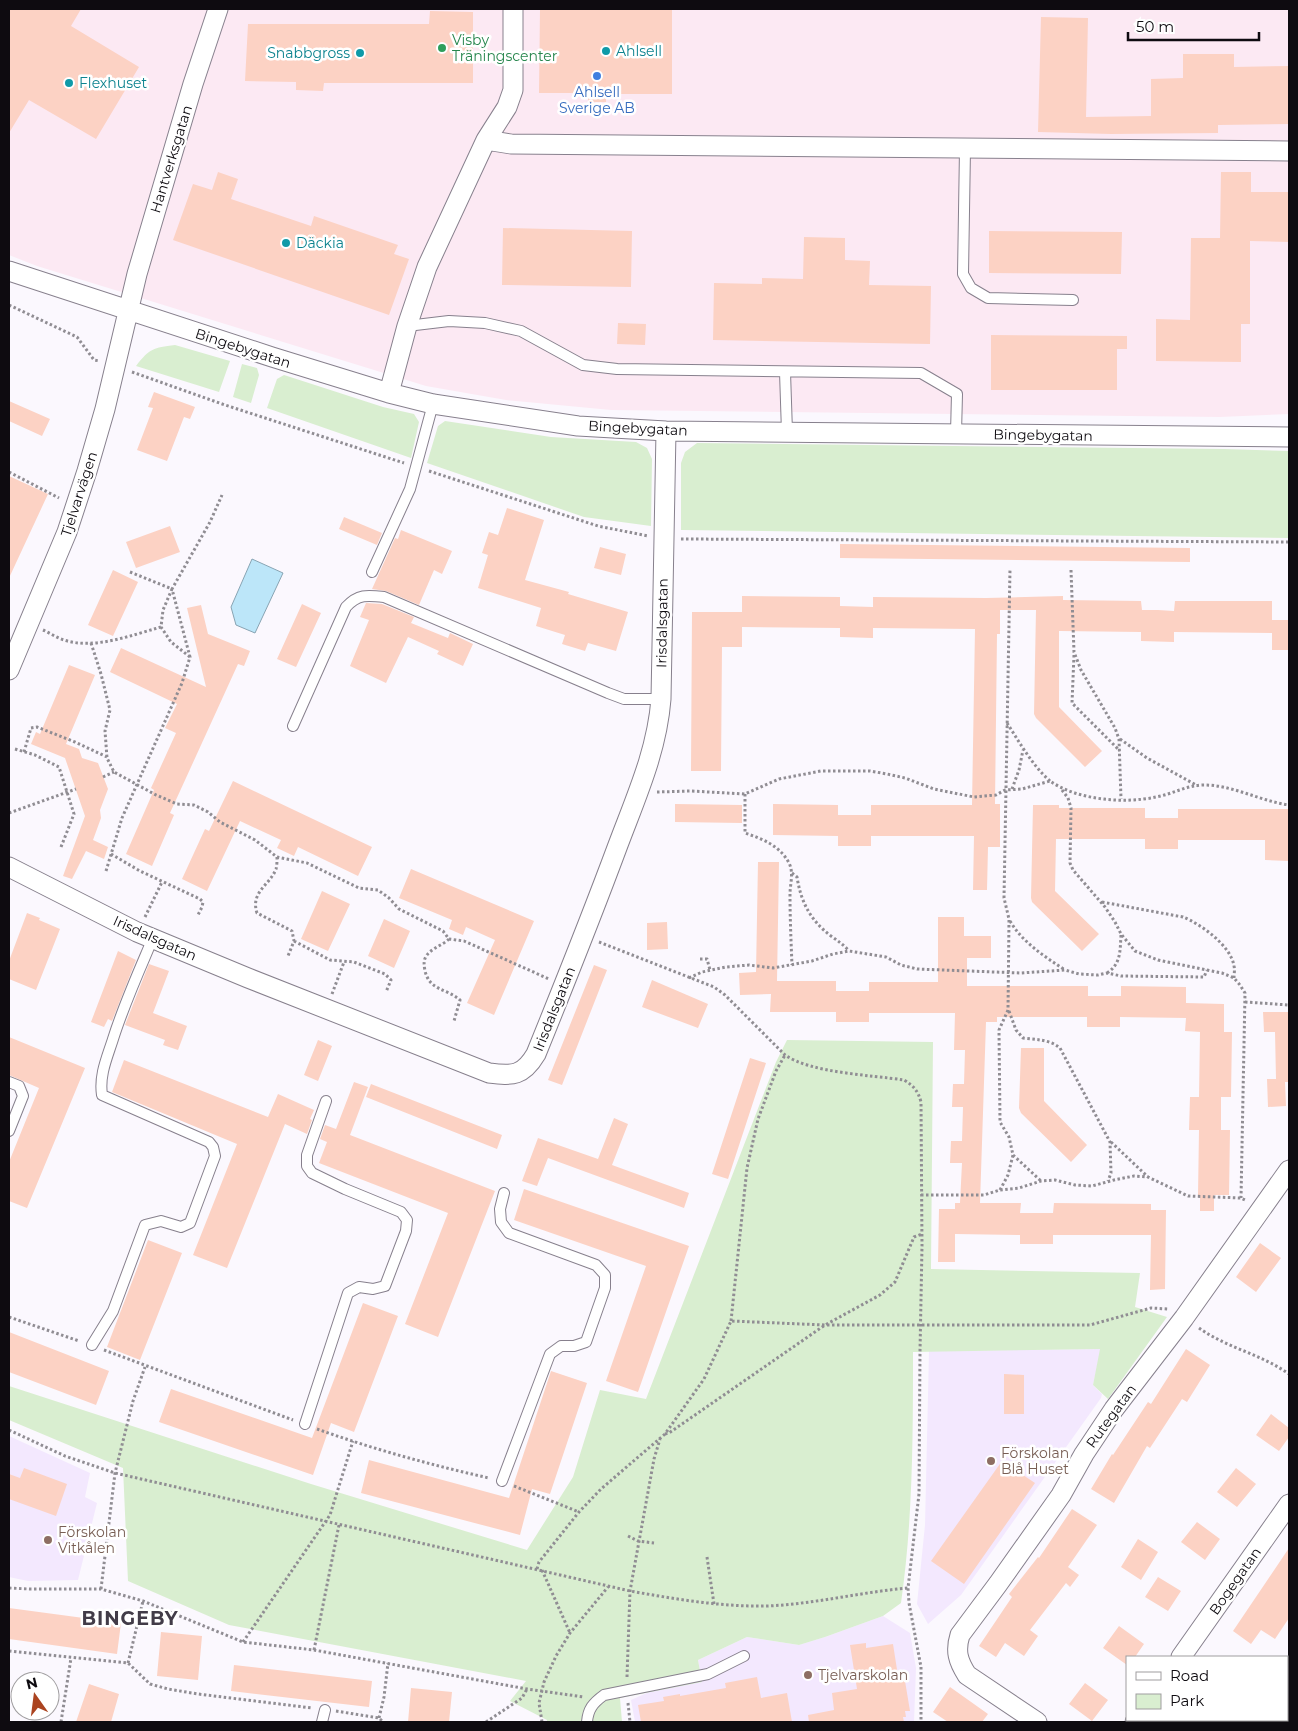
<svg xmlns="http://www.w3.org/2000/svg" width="1298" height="1731" font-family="Montserrat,sans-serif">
  <rect width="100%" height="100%" fill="#fbf8fe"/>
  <path fill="#f3e8fe" d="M1101,1349L1093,1385L1102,1394L1101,1398L961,1595L928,1624L917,1604L925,1525L929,1351Z
    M9,1436L90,1473L85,1497L97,1503L78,1580L28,1581L9,1577Z
    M883,1616L910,1633L916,1668L914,1722H635L631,1700L649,1692L702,1682L698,1660L747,1637L799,1645L825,1637Z"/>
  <path fill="#fce9f3" d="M9,9H1289V414L1220,417L611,410L506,400L426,386L37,266L9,255Z"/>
  <path fill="#d9eed0" d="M175,345L230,361L219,392L136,366C150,348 153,348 175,345Z
    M242,364L257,368L259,375L251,403L233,397Z
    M284,375L383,407L414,414L419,422L411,458L267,408L277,379Z
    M445,421L551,437L636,442L647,448L652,459L651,526L584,517L427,463L438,426Z
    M697,443L1224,449L1289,451V538L681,530V463L685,452Z
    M787,1040L933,1042L931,1269L1140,1273L1135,1307L1167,1317L1108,1399L1093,1385L1100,1349L913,1352C913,1436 913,1519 901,1603L883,1616L825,1637L799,1645L747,1637L698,1660L702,1682L620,1698L622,1722H547V1720L510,1701L526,1681L229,1625L128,1581L123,1468L9,1420V1386L311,1484L527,1550L573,1477L600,1390L646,1399L776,1062Z"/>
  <path fill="#bce6f9" stroke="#88a4b3" d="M252,559L283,573L255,633L236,625L231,607Z"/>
  <path fill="#fcd2c4" d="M9,9H81L71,26L139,67L96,139L29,100L9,133Z
    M540,9H672V94H606V102H588V93H539Z
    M430,11L473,12V83H324L323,91L296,90V82L245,81L248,24H429Z
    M1041,17L1088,18L1086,117L1151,116V79L1183,78V54H1234V67L1289,66V124L1218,125V133L1111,134L1038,132Z
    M218,172L238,179L231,199L311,226L314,216L398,245L394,254L409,259L389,315L173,240L193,184L212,190Z
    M1221,172H1251V192H1289V242L1250,241V324H1241V362L1156,361V319L1190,320L1191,238H1220Z
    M503,228L632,231L631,287L502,285Z
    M989,231L1122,232L1121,274L989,273Z
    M804,237L845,238V260L870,261L869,285L931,286L930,344L713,340L714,283L762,284V278L803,279Z
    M618,323L646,324L645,345L617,344Z
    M991,335L1127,336V349H1117V390H991Z
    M154,392L195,407L190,419L184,417L167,461L137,450L153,408L148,407Z
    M9,401L50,419L42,436L9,421Z
    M9,476L48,494L9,578Z
    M507,508L544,520L525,580L569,592L568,594L628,612L616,651L588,643L585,651L562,644L565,635L536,626L541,608L478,588L488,555L482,553L489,532L498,535Z
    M344,517L382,533L377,545L339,529Z
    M170,526L180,552L136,568L126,542Z
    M401,530L452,551L442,574L434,570L419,605L386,591L372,589L395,538L398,539Z
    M840,544L1190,548V562L840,558Z
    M600,547L626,554L621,575L594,568Z
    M113,570L138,582L113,636L88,625Z
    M742,596L840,597V606L873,607V597L986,598L1063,596V600L1141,601L1142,610H1158L1174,611L1175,601H1272V633L1174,632V642L1141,641V632L1059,631V707L1102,751L1085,767L1036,718L1034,714L1036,610H1000V634H997L995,804H1000V847H988L987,890H973L974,836H871V846H838V836L773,835V804L838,805V815H871V805H972L975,629L873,628V638L840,637V628L742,627V647H722L721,771H691L692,612H742Z
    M366,603L382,604L414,617L411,623L448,638L450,633L473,644L463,666L437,654L439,651L408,637L386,683L350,666L369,620L360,617Z
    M302,604L321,613L296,667L277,659Z
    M201,605L208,634L250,651L244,666L238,664L170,813L174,815L152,866L126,854L154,790L151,788L176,733L165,728L177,704L110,672L121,648L206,687L187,608Z
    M1272,620H1289V650H1272Z
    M69,665L95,675L66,744L79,749L82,758L98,763L108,789L100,810L101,818L93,840L108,847L104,859L86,851L72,879L63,876L85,816L65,758L31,744L36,732L40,734Z
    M233,781L372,847L358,876L298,847L294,856L277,848L281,840L240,821L207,891L182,879L205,829L209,831Z
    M675,804L742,805V823L675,822Z
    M1033,805H1059V808H1145V818H1178V809H1289V861L1265,860V840H1178V849H1145V839H1056L1055,891L1099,934L1082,951L1032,902L1031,898Z
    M758,862H779L777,981H836V991H869V982H938V917H964V936H991V958H967V986H1088V996H1121V986L1186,987V1003L1224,1004V1032H1232L1231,1097H1221V1130H1230L1229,1195H1214V1211H1200V1195H1198L1199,1130H1189L1190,1097H1199L1200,1032L1185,1031L1186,1018L1120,1017V1027H1087V1017H997V1022H986L980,1203H1021L1020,1213H1053L1054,1203L1151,1204V1210H1166L1165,1289L1150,1290L1151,1235H1053V1244H1020V1235L955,1234V1262H938L939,1209H955V1203H960L962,1163H950L951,1141H962L963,1107H952L953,1084H964L965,1050H954L955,1013H869V1022H836V1012H770L771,994L740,995L739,973L756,972Z
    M411,869L534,921L494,1015L467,1003L495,940L466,927L463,935L449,929L452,920L399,898Z
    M322,891L350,904L328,951L301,939Z
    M27,913L40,918L39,920L60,929L36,990L9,979V961Z
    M384,919L410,931L394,968L368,956Z
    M667,922L668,949L647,950V923Z
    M118,951L136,960L112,1021L108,1019L104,1027L91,1022Z
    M149,964L169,971L153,1013L187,1026L178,1050L163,1045L165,1040L125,1025Z
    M594,965L607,970L562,1085L548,1080Z
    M652,980L708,1004L698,1028L642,1007Z
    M1263,1012H1289V1082H1285L1286,1106L1268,1107L1267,1079H1276L1275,1032H1264Z
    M9,1037L85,1068L27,1208L9,1201V1162L39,1088L9,1075Z
    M318,1040L332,1046L318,1081L304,1075Z
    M1021,1048H1044V1101L1087,1145L1071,1162L1021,1113L1019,1108Z
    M750,1058L766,1063L728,1179L712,1174Z
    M124,1060L268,1117L278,1094L314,1110L310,1119L312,1120L307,1134L285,1124L227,1268L193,1255L237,1144L112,1092Z
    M354,1082L368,1087L350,1135L495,1191L438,1337L405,1324L448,1213L319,1163L327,1142L320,1139L325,1125L336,1129Z
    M371,1084L502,1135L497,1149L366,1097Z
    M614,1118L628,1124L612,1165L689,1193L684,1208L548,1158L537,1186L522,1181L538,1138L598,1159Z
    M524,1189L689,1246L638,1392L606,1381L646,1266L514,1220Z
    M148,1240L182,1253L140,1360L107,1347Z
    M1260,1243L1281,1258L1256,1292L1236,1277Z
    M363,1303L398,1316L354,1432L331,1423L313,1475L159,1422L171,1389L312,1438Z
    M9,1332L109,1371L96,1405L9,1372Z
    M1186,1349L1210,1365L1187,1402L1182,1399L1150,1448L1147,1446L1114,1503L1091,1489L1112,1454L1113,1455L1148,1402L1151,1404Z
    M551,1371L587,1383L550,1494L532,1489L520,1535L361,1493L369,1460L509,1498Z
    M1004,1374L1024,1375V1414H1004Z
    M1271,1414L1289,1428V1437L1279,1451L1256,1435Z
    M1002,1461L1035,1483L964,1584L931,1561Z
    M24,1468L67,1484L56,1516L9,1499V1474L20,1478Z
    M1236,1468L1256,1484L1237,1507L1217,1492Z
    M1072,1509L1097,1525L1068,1567L1079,1575L1070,1587L1066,1583L1030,1630L1038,1636L1024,1656L1005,1643L996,1657L979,1646L1012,1597L1009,1594L1038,1557L1039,1558Z
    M1197,1522L1220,1539L1205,1560L1181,1542Z
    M1138,1539L1158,1552L1141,1580L1121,1567Z
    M1289,1548V1618L1275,1639L1261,1630L1251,1644L1233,1631Z
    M1158,1577L1181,1591L1168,1611L1145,1597Z
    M9,1608L121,1623L117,1654L9,1639Z
    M1119,1626L1144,1644L1135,1657H1127V1665L1103,1648Z
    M161,1632L202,1636L198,1680L157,1676Z
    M866,1643V1648L893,1644L898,1676L904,1675L910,1711H905L906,1717H903L904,1722H809L808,1715L834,1710L832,1693L857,1689L850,1645Z
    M234,1665L372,1681L369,1707L231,1691Z
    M757,1677L761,1698L787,1693L792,1722H641L638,1705L664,1701L663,1697L680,1694V1696L726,1688L725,1683Z
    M1085,1683L1108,1700L1092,1721L1069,1704Z
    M89,1684L119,1694L111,1722H76Z
    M950,1687L988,1714L982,1722H948L933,1712Z
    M411,1688L452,1692L449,1722H408Z"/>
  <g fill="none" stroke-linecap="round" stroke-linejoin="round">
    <defs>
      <path id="lane" d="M965,149L963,274L971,288L988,298L1073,300
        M407,326L449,321L485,323L521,331L583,365L617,369L921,373L957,394L956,433
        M785,372L787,432
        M372,572L410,489L433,404
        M293,726L346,607C358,594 367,595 384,597L608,693L624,699H661
        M9,1082L19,1086L23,1096L9,1131
        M92,1345L113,1311L145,1225L161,1221L181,1227L190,1223L215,1156L213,1147L209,1142L102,1095C99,1075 107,1058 113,1039C124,1004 139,971 153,938
        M305,1424L348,1293L359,1287L373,1289L385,1286L406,1231L407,1220L401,1212L345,1189L312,1173L307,1166V1155L326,1101
        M502,1481L550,1354L561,1346H574L586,1342L605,1288V1275L596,1265L509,1233L501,1222L500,1209L504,1193
        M322,1722L325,1710
        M587,1722C588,1709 593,1703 604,1695L708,1674L744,1656"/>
      <path id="street" d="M513,9V90L507,107L486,140L511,144L1289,151
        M9,271L272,357L389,393L433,404L578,426L666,431L1289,437
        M389,393L407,326L427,267L486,140
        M9,670L67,532L87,471L105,409L137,274L193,84L218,9
        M9,867L137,932L248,978L489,1073C513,1076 523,1076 536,1054C564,985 592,915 618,845C636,797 657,751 661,699L666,431
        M1181,1657L1289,1504
        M1037,1722L967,1675C958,1661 955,1651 960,1635L998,1584L1061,1495L1084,1454L1114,1409L1184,1318L1289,1170
        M1135,1722L1137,1720"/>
    </defs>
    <use href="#lane" stroke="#87808d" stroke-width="12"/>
    <use href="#street" stroke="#87808d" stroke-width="21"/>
    <path stroke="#908d93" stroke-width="3" stroke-dasharray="2.5 2.5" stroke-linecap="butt" d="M9,305L77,337L94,360L100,361
      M132,372L225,405L404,463
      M429,471L598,526L648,536
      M9,472L59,498
      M681,539L1289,542
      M1071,570L1074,652L1081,670L1115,728L1119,739L1121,799
      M130,572L172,589L163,610L161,627L171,642L190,657
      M43,630C50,633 57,638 64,640C94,650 132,635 161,627
      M91,643L101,674L110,710L105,731L107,758L114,772L156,795L177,804L194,805L208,812L220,822L255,840L277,857L307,863L359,888L378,890L389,898L399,909L443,931L449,939L464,941L549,979
      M1074,655L1072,703L1120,751
      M1007,723C1020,743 1032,765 1050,781
      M1120,739L1147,758L1198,786
      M15,749L35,755L59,767L74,814L61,847
      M24,752L31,728L37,727L75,742L107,757
      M103,777L114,772
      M1012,789L1019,770L1023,750
      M1062,790L1068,798L1071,808L1070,863L1073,870L1105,907L1115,922L1121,934L1135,951L1158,960L1222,973L1234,978L1240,985L1245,993L1241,1198
      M657,792L691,791L745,794L779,779L821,771H870L887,774L905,778L934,789L974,797L996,795L1005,790L1022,789L1050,781C1077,800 1124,804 1156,797C1173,794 1187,785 1204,785C1233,785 1260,801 1289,805
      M745,794V833C763,839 780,846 789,863C794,873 790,884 790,894C790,918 791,941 792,965
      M9,813L76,789
      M111,854L140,871L200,899L203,902L202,907L198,915
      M277,857C277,861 277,866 276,869C270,885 250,892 257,913L292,931L294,941L288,956
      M106,871L122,818L182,683L190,657L172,589L210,522L222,495
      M792,873L797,877C801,902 810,920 831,936C838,941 844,945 849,951
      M1102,902L1183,917C1201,924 1231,946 1234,966C1235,970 1234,974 1234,978
      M145,917L162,882
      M1010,921C1023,943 1044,956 1065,970
      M449,939C443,945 432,948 427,955C423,960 424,965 425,971C430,991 446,988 460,1000L454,1021
      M294,941L330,960L354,962L385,974L391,980L386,992
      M599,942L714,987L725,995L785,1055C811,1073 871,1075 904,1080C914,1086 918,1091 921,1102L922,1246L920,1351L919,1494L908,1588L909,1603L921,1667V1722
      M700,959H707L710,970
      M1107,973C1121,964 1120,951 1121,935
      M689,978L702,972L726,967L749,965L773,968L812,961L833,954L849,951L886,957L901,965L917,969L1021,973L1065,970L1079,974L1098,975L1107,973L1121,976L1204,977L1207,970
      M332,994L344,962
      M1245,1002L1289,1005
      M1009,1011L1016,1030L1023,1038C1037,1040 1049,1039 1060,1048L1110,1142L1111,1173L1108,1181
      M1111,1142L1148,1177
      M1013,1155L1041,1181
      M1000,1190L1008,1175L1013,1155L1009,1137L1000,1122L999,1030L1008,1010L1009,919L1004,898L1010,569
      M921,1195H984L1000,1190L1019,1188L1041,1181L1055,1180L1075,1185L1092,1186L1114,1180L1134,1176L1148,1177L1188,1196L1241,1198L1247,1201
      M9,1317L79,1341
      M731,1321L747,1168L758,1119L776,1071L785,1055
      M1199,1328C1227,1348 1261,1354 1289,1374
      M104,1350L293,1420
      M317,1429C373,1449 431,1465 489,1478
      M9,1430L65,1456L115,1473L630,1591C675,1599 721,1607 767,1606C815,1604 861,1592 908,1588
      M665,1434L669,1433L825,1325L880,1295L895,1282L914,1237L922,1234
      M514,1486L579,1512
      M628,1536L638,1541L654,1543
      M707,1557L714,1604
      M537,1569L539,1562L579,1512L601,1489L665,1434L704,1379L731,1321L825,1325H1090L1151,1308L1168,1309
      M542,1570L570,1633
      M9,1588L29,1589H101L143,1601L243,1642L314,1650L527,1689L584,1697
      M101,1589L115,1473L133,1401L145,1367
      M243,1642L330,1515L353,1441
      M314,1650L339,1525
      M9,1651L128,1663L150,1684L168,1689L198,1694L312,1708
      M128,1663L143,1601
      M627,1677L630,1591L654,1459L660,1439
      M628,1703L630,1722
      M336,1711L379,1718L383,1722
      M379,1718L384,1697L388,1663
      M61,1722L71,1658
      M486,1722L522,1698L527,1689
      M542,1722L539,1703L544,1682L556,1656L570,1633L608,1587"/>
    <use href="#lane" stroke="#fff" stroke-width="10"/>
    <use href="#street" stroke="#fff" stroke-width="19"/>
  </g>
  <circle fill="#2e9e5b" stroke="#fff" stroke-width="2" cx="442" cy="48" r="5"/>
  <g fill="#0f9aa8" stroke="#fff" stroke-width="2">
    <circle cx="606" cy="51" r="5"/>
    <circle cx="360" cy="53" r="5"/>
    <circle cx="69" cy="83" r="5"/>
    <circle cx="286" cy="243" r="5"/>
  </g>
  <circle fill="#3f7fe0" stroke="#fff" stroke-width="2" cx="597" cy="76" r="5"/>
  <g fill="#8d6e63" stroke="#fff" stroke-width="2">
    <circle cx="991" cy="1461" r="5"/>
    <circle cx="48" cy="1540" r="5"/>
    <circle cx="808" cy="1675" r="5"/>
  </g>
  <g text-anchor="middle" stroke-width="5" stroke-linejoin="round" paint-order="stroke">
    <g font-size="14" fill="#27864d" stroke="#fff" text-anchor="start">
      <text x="452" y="45">Visby<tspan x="452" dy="16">Träningscenter</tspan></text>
    </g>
    <g font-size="14" fill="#0d838f" stroke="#fff" text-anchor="start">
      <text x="616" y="56">Ahlsell</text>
      <text x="350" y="58" text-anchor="end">Snabbgross</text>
      <text x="79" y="88">Flexhuset</text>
      <text x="296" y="248">Däckia</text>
    </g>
    <g font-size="14" fill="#366cbe" stroke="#fff">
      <text x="597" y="97">Ahlsell<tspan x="597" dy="16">Sverige AB</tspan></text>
    </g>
    <g font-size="14" fill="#0e0b10" stroke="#fff">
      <text transform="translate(171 159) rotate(-73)" y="5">Hantverksgatan</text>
      <text transform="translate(243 348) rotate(18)" y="5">Bingebygatan</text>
      <text transform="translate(638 428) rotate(3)" y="5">Bingebygatan</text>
      <text transform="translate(1043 435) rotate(1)" y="5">Bingebygatan</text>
      <text transform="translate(79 494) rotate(-72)" y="5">Tjelvarvägen</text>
      <text transform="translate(662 623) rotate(-89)" y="5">Irisdalsgatan</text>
      <text transform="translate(155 938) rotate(24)" y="5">Irisdalsgatan</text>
      <text transform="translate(554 1009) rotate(-68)" y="5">Irisdalsgatan</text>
      <text transform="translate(1111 1416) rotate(-54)" y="5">Rutegatan</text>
      <text transform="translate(1235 1581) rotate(-55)" y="5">Bogegatan</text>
    </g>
    <g font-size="14" fill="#785e54" stroke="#fff" text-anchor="start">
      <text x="1001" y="1458">Förskolan<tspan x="1001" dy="16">Blå Huset</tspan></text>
      <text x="58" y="1537">Förskolan<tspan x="58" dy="16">Vitkålen</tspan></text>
      <text x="818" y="1680">Tjelvarskolan</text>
    </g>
    <g font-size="19" font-weight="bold" letter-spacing="1" fill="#423c48" stroke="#fff">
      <text x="130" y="1625">BINGEBY</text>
    </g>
  </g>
  <rect width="1298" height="1731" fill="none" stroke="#0e0b10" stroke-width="20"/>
  <rect x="1126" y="1656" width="162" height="65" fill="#ffffff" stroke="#9f9d9f"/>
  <rect x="1136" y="1672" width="25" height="8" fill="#ffffff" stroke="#9f9d9f"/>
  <text x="1170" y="1681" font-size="15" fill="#0e0b10">Road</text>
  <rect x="1136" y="1694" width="25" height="15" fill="#d9eed0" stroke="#9f9d9f"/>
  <text x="1170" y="1706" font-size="15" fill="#0e0b10">Park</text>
  <g transform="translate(35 1696) rotate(346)"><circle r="24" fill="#ffffff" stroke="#9f9d9f"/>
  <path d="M0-4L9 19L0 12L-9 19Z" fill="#ab4420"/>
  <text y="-8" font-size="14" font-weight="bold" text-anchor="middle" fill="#0e0b10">N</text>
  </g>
  <path d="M1128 32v8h131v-8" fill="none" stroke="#0e0b10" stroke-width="2.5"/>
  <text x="1136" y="32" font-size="15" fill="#0e0b10" stroke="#ffffff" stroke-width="4" paint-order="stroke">50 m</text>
</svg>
